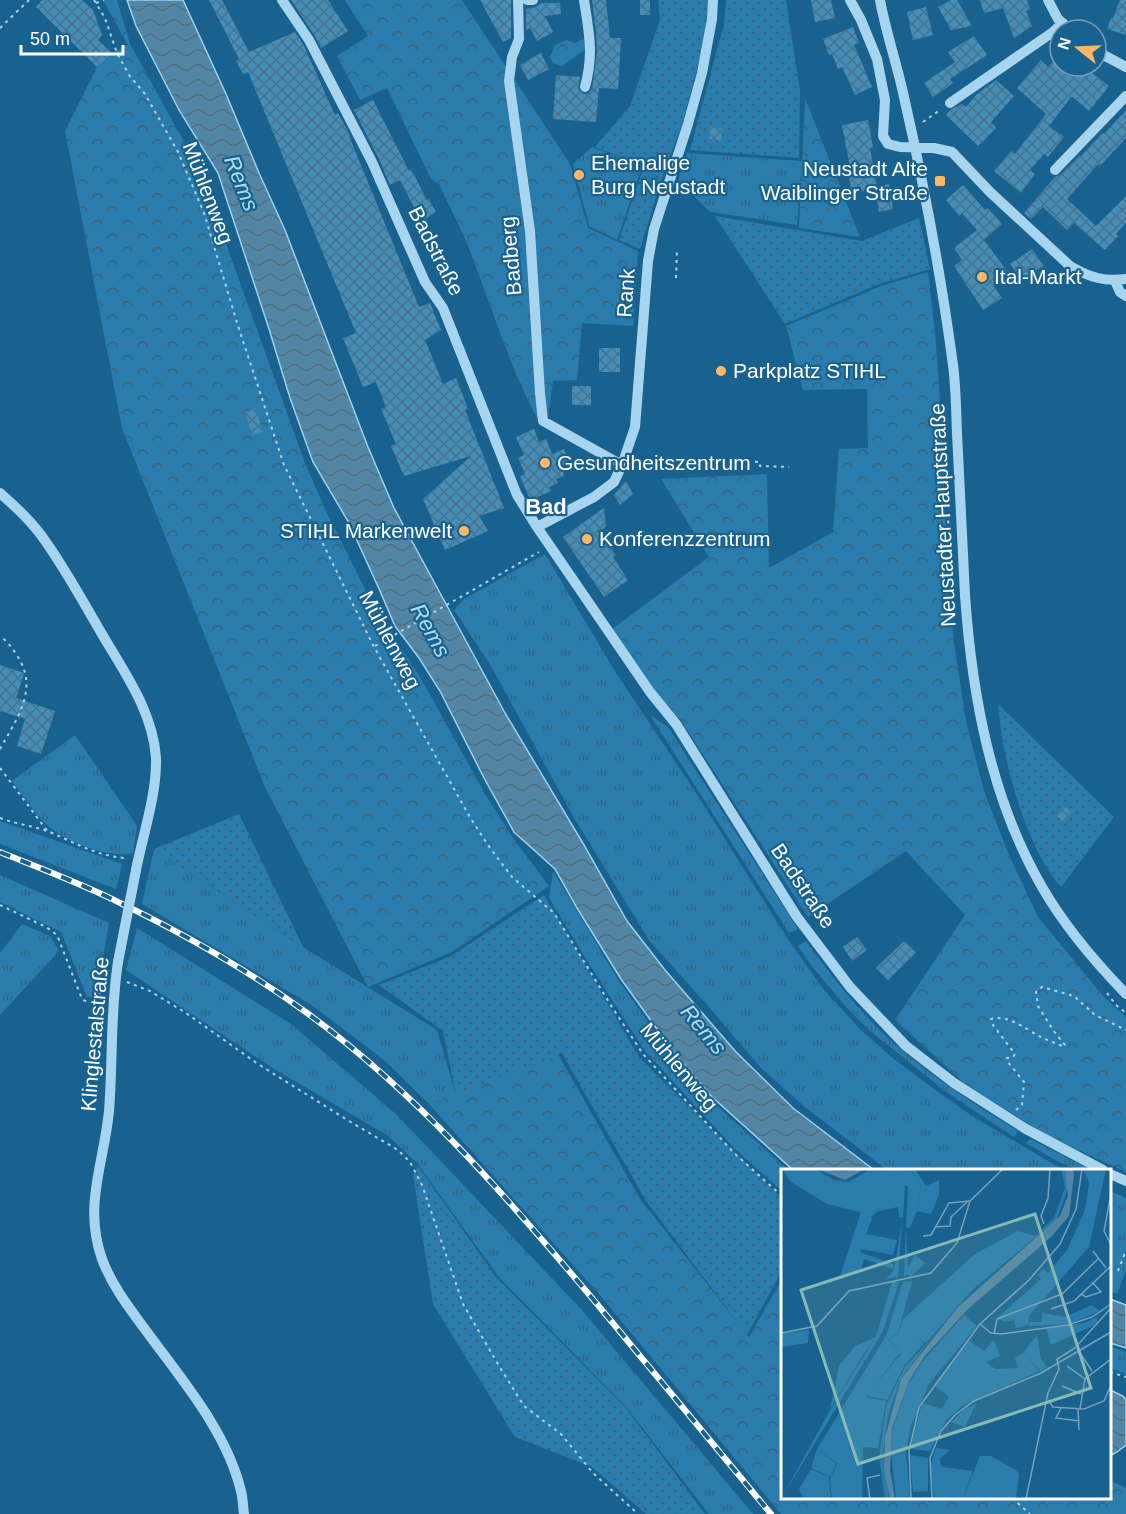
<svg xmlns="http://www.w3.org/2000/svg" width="1126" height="1514" font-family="Arial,sans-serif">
  <defs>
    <pattern id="grass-tufts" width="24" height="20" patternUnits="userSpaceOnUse" patternTransform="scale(1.5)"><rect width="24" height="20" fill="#297cab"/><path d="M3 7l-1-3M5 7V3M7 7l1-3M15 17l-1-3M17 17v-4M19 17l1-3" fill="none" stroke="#3a647c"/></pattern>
    <pattern id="forest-crowns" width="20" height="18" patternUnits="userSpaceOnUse" patternTransform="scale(1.5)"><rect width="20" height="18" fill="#297cab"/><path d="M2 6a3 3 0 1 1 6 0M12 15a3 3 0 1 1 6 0" fill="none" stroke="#3a647c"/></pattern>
    <pattern id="garden-dots" width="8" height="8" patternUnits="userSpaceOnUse" patternTransform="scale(1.5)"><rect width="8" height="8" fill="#297cab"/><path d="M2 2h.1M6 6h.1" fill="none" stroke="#3a647c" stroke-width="1.8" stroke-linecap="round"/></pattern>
    <pattern id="water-waves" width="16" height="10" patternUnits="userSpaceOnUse" patternTransform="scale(1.5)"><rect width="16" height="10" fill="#5386a5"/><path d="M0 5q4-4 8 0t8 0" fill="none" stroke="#506f81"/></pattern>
    <pattern id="building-cross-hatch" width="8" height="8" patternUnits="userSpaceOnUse" patternTransform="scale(1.5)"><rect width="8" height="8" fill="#468db8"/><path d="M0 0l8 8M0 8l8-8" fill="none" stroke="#48738d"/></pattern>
  </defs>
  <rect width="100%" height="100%" fill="#19628f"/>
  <path fill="url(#grass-tufts)" d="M592,147L642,166L617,240L589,226L573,164Z
    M687,153L802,161L797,225L710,212L690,192L677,185Z
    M545,554L616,673L698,796L789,941L824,990L861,1030L895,1060L934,1089L972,1116L1063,1170H887L805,1107L761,1068L708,1006L649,940L573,816L491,666L454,610L464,599Z
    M650,715L668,727L798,929L789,933Z
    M75,735L137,826L133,853C108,859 66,842 47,825C35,815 22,794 12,781Z
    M0,821L122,864L116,889L0,844Z
    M154,849L303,947L437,1030L456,1095L429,1104L384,1060L313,1006L142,904Z
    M553,871L619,981L668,1050L707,1097L788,1170H782V1191L736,1150L645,1051L591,967L549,898Z
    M0,875L109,923L96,997H87L61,932L0,902Z
    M22,924L50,936L59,951L0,1015V953Z
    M137,928L291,1024L397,1115L581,1309L753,1514H709L627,1408L498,1276L417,1163L387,1135L274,1069L126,970Z
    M806,941C831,975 857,1009 888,1038C927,1074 974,1104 1018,1131L1014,1137L946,1092L869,1030L847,1008L811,965L798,946Z
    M1030,1139L1091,1170C1068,1171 1046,1154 1026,1143Z
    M1110,1191L1126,1198V1270L1117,1294L1110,1291Z
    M1110,1346L1126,1352V1374L1110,1368Z"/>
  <path fill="url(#forest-crowns)" d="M103,0H117L130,44L199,169L305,463L326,511L371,601L423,682L485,794L513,838L549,886L452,952L368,987L265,787L122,428L65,131L97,67L112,53L128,45Z
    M345,0H462L570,164L588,228L638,251L633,326L582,323L577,380L553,381L548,418L538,420C510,368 493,311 472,256C463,232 450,208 439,184L431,179L387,88L360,100L337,56L368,36Z
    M585,38L587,48L562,66L553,63L550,57L555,45L567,40L575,43Z
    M805,98L860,237L799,228Z
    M928,272L935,333L940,399L948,583L954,643L966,721L984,791L1009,855L1038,917L1103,996L1126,1017V1172L1048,1136L964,1083L895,1020L965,915L906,851L808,917L680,719L649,695L611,630L709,557L661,479L767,474L769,568L833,532L839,449L868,448L867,389L803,390L786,326L881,286Z
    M558,1054L640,1199L749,1337L782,1279V1498H1110V1481L1126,1488V1514H781L599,1294L429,1104Z"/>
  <path fill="url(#garden-dots)" d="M658,0H709L703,47L681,129L666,165L640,249L619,240L644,166L595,147L630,106L660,20Z
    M726,0H786L800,91L799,158L690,150L724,24Z
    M715,216L862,241L919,218L930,269L879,284L785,324Z
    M998,704L1114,817L1061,887C1044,868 1034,845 1025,822C1010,781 1002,748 998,704Z
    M239,814L303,947L154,849Z
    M544,895L639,1057L782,1199V1270L747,1335L646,1201L562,1053L456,1095L443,1031L379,985L451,956Z
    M418,1166L496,1277L626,1408L705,1514H646L592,1467L515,1437L433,1304L413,1175Z"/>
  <path fill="url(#water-waves)" stroke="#9ad2f1" stroke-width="1.5" d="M127,0H183L226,94L259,173L285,230L368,447L394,508L505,713L584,845L627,921L665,970L736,1052L793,1108L874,1170H793L711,1096L672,1050L621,979L577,908L555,869L514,832L484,778L440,691L419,658L395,626L380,591L349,523L313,462L290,398L269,329L218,173L179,110L136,26Z
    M1110,1299L1126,1305V1348L1110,1343Z
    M1110,1390L1123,1396L1126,1400V1445L1117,1452L1110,1456Z"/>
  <path fill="url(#building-cross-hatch)" d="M42,0H82L93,10L102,35L98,40L112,53L97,67L36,7Z
    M209,0H222L249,52L295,32L303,44L335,115L338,113L350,135L349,136L419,307L430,303L441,330L425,340L443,384L456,378L468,409L465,410L504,508L479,516L488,531L445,550L423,499L471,456L404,476L391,446L396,444L381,409L386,407L376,382L363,387L343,338L356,333L248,72L243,74L236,61L239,59Z
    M291,0H328L348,31L321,48L315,36Z
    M480,0H511V38L503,42Z
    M592,0H606L610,38H621L618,89L599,88L596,122L553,119L556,75L580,77L578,89L583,94H588L592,89L597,53L596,32Z
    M640,0H650V15H640Z
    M811,0H831L835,18L815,22Z
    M951,0H957L972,26L951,30L938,7Z
    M980,0H1027L1030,9L1026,11L1032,26L1014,38L1003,8L984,13Z
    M1120,0H1126V35L1107,29L1111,18H1113Z
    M542,3H560L561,14L545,16L553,32L537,41L530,28L526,30V9L536,7Z
    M926,7L933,35L913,40L907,12Z
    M853,27L859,43L854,45L872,87L855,95L842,67L838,69L832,54L829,55L823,39Z
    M974,36L987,55L950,79L953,83L933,97L924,83L955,62L948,52Z
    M541,53L549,69L528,80L520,65Z
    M1060,54V66H1084L1109,86L1089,111L1073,97H1071L1049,126L1064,137L1048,157L1044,154L1030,170L1035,174L1021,193L994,171L1011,151L1015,154L1046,114L1017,88L1041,60L1048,67Z
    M996,80L1014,96L991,122L996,128L978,146L946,115L950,110L962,104L966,107L976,95Z
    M373,100L409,171L411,169L427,200L429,199L436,212L421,221L400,180L390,185L379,159L354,110Z
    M1126,110V138L1100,166L1098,164L1067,199L1096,226L1126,196V223L1116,234L1118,236L1105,250L1074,223L1067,230L1043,207L1031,219L1024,213L1055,177L1060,175L1079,156L1080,157L1102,133L1104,134Z
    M868,120L873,147L870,148L877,187L889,184L893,209L879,212L875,189L852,193L847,168L850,167L842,125Z
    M710,127L723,129L721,141L709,139Z
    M963,185L985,210L988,208L1002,224L984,240L1007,271L996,279L999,284L994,287L1002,298L983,310L954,266L962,260L954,248L977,230L962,213L959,216L946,200Z
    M1032,249L1044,266L1021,280L1010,264Z
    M599,348H620V372H599Z
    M572,386H591V405H572Z
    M255,408L263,432L252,436L245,412Z
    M534,429L539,442L546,439L552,454L564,449L572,468L563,471L564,476L556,479L558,483L549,487L551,491L530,500L520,476L525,474L518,458L524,455L516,437Z
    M626,481L633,494L620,505L614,495Z
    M604,508L606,526L603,529L611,541L608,544L616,555L613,557L628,580L604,597L563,537Z
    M0,665L24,673L16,698L55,711L41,754L17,746L25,719L0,711Z
    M1064,806L1072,813L1064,822L1056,815Z
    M857,937L867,950L852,961L843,947Z
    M904,941L916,952L888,980L876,968Z"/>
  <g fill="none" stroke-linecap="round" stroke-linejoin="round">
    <path stroke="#a7d4ef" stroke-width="2" stroke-dasharray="3 4.5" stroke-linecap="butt" d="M94,0L105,18L117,53L129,75L145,94L178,152L204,213L238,326L284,465L374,647L471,819L490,848L512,877L554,913L612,1007L643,1054L734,1153L782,1196
      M96,3L104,0
      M0,28L29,0
      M923,122L940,110
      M676,278L677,249
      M945,453L949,537
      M740,461L760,462V466L789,467
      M375,646L539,552
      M0,749C16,720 39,690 18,657C13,649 8,642 0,636
      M0,768L48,832
      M0,818C16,824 34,826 50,832C75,843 97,856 125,858
      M0,905L46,927L57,935L82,999L87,1002L101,1004
      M127,982L150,991L186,1013L258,1064L349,1121L398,1150L410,1162L422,1185L463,1304L499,1366L524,1406L561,1434L593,1473L638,1514
      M1107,993L1116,1005L1126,1013
      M98,1003L102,982
      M1016,1110L1022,1105L1024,1082L1007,1061V1058L1013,1057L1015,1054L993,1025L991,1019C1009,1014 1026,1030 1041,1037C1048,1041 1056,1043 1064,1047L1065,1045L1053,1030L1038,1006L1036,992L1042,987L1074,996L1095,1015L1126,1030
      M1118,1271L1126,1250
      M1110,1372L1126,1377
      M1012,1498L1030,1514"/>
    <path stroke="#a7d4ef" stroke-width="10" d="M282,0L309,40L372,162L425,282L443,308L517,495L537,527
      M518,0L519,39L512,57L509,81L530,231L540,393L543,421L622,465
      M527,0H533
      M584,0C589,33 594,53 585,87
      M713,0L712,19L702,73L688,124L654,229L648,261L635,427L622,465L614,482L594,497L537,527L650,692L676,724L797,917L850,987L906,1046L954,1083L1026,1129L1103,1170
      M850,0L861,20L877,59L885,100L883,136L888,144L900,147L934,148L952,152L990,192L1070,266C1089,277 1104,282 1126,279
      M880,0C886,33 897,64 904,97C924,185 941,275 953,365C956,387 956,410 957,433C960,487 962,541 965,595C972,696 991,799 1042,887C1065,927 1095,962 1126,994
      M1048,0L1058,19L1070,30
      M1096,51L1126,67
      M950,103L1053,32L1063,23
      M1055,170L1126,96
      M1115,281L1120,292L1126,296
      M0,493C15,506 29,519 41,535C63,565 81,598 99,629C122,669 153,710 156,758C157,794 143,834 136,870
      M118,962C110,1012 113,1062 109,1111C104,1164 83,1205 102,1259C112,1286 130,1309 147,1332C182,1380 227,1432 241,1491C243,1499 243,1507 244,1514
      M1110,1174L1126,1181"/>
    <defs>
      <path id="rail" d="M0,852C37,867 74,881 110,898C179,931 245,968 307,1013C417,1093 505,1195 592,1298C652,1370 711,1442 771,1514"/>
    </defs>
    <use href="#rail" stroke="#fff" stroke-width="6"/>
    <use href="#rail" stroke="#19628f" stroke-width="4" stroke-dasharray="11" stroke-linecap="butt"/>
    <path stroke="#a7d4ef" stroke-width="10" d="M118,962L136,870"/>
  </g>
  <g fill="#ffb764" stroke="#19628f" stroke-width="2">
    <circle cx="579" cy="175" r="6"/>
    <rect x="934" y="175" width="12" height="12" rx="3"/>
    <circle cx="982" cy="277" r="6"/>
    <circle cx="721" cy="371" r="6"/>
    <circle cx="545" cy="463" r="6"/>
    <circle cx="464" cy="531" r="6"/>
    <circle cx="587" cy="539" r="6"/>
  </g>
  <g text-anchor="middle" stroke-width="4.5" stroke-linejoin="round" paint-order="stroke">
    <g font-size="21" fill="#fff" stroke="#19628f" text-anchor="start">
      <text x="591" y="170">Ehemalige<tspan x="591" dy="24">Burg Neustadt</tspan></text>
      <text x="928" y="176" text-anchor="end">Neustadt Alte<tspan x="928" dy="24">Waiblinger Straße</tspan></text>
      <text x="994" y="284">Ital-Markt</text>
      <text x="733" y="378">Parkplatz STIHL</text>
      <text x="557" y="470">Gesundheitszentrum</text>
      <text x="452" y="538" text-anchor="end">STIHL Markenwelt</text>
      <text x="599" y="546">Konferenzzentrum</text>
    </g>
    <g font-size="21" fill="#fff" stroke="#19628f">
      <text transform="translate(208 193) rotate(69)" y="7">Mühlenweg</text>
      <text transform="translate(436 251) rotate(63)" y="7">Badstraße</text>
      <text transform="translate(511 256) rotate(-95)" y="7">Badberg</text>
      <text transform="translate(626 293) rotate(-86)" y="7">Rank</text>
      <text transform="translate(943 515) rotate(-93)" y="7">Neustadter Hauptstraße</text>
      <text transform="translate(390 640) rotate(62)" y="7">Mühlenweg</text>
      <text transform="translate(803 886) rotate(56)" y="7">Badstraße</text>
      <text transform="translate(95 1034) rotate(-85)" y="7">Klinglestalstraße</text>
      <text transform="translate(679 1067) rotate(50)" y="7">Mühlenweg</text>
    </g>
    <g font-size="22" font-style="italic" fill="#b3ddf6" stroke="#19628f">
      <text transform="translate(242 183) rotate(68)" y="8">Rems</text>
      <text transform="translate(431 630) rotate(61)" y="8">Rems</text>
      <text transform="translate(704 1029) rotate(50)" y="8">Rems</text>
    </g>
    <g font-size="22" font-weight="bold" fill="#fff" stroke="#19628f">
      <text x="546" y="514">Bad</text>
    </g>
  </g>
  <g transform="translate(781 1169)">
    <rect width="330" height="330" fill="#19628f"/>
    <path d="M89,0H134L145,17L158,11V26L150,45L136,42L140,15L129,0L94,17L85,3ZM80,43L91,50L85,65L116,71L112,86L80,80L79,83L112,95V100L83,90L80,101L59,107ZM121,53L117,108L105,110L113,101ZM125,58L127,99L134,86L144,94L129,109L127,105L123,108ZM131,112L117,164L108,170L105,167L122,113ZM111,113H118L102,162L0,330L49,241L95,168ZM183,146L196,157L148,215L129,259L125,283H110L112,259L127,216L141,193ZM28,161L27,174L0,178V164ZM147,174L120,209L107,246L102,282L108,330H104L98,289L105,237L124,198ZM30,300L48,308L50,330H23L18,320Z" fill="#297cab"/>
    <path d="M1,0H34L53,11L67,13L85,3L94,16L129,0L140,15L136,42L129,59L125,58L127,17H124L122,48L118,49L117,38L97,42L88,50L82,44L46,35L10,13ZM280,0H284L287,19L276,50L191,121L145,174L130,163L120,152L194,85L237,62L254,67L273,49L284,19ZM302,0H325L308,78L248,147L247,156L235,159L233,151L224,153L216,149L260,110L257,106L262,100L267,104L286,81L304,41L308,14ZM105,167L119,184L85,228L105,232L97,279L82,278L81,330H51L49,311L56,294L36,280ZM187,171L203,182L213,171L219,187L205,193L214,200L237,199L234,189L243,183L258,202L181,237L165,251L149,282L129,280L141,234L161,240L168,228L153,216ZM155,279L169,281L158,290L161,298L192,302L182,330H153L149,297Z" fill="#297cab"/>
    <path d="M311,136L319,142L288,155L248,157V153H261V144L284,148ZM316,148V155L270,176L265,159L303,154ZM121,153L143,174L123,197L106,231L85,227L120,185L108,170L117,165ZM256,166L260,190L266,198L259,202L243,183ZM95,168L82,186L49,240L58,197L74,177ZM195,235L184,258L170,253L184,240ZM36,280L55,294L50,308L30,299ZM110,283H125L129,330H115ZM129,286L147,289V322L132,323Z" fill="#297cab"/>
    <path d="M199,287H210L235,301L238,305L235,330H182Z" fill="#297cab"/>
    <path d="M36,0L62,2L84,0L64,11ZM284,0H292L293,6L288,47L271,67L185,142L143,188L128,212L111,259L109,301L114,330H109L103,302L104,269L120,210L177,138L279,47L287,27Z" fill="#5386a5"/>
    <path fill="none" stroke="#75a1bc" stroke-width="1.5" d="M330,25L323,62L330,76M263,55L260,47L267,29L269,0M154,58L169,57L170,48L186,33M142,67L150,66L168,34L189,32M312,82L325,99M300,125L305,128L320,123L311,113M270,140L293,132L330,97M199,155L248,111L279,75L295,40L301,0M0,164L36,157L68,122L150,104L176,74L189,32L222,0M213,165L216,150L281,125L318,89M299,184L311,202M286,197L304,210M281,217L300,225M267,231L272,238L303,240L323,232L330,216M280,239L275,249L298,252M297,240L298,261M299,240L304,210L330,190M89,330L86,309L99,306M130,330L128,282L138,238L199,155L210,164L220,165L287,156L311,148L330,135M151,330L149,289L160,262L174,246L193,232L260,204L330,163M245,330L267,224L278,200L276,190L294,179L330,139"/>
    <path fill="#87bab6" fill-opacity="0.15" stroke="#87bab6" stroke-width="3" d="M254,45L310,219L77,295L20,121Z"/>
    <rect width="330" height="330" fill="none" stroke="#fff" stroke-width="3"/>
  </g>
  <g transform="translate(1078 48) rotate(288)"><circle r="28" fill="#19628f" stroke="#75a1bc" stroke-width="1.5"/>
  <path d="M0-4.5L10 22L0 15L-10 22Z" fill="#ffb764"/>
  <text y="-9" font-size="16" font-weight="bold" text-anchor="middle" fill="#ffffff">N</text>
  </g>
  <path d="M21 45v9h102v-9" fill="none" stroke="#ffffff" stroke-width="3"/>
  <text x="30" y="45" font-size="18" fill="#ffffff" stroke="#19628f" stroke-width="4.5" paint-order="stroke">50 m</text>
</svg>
